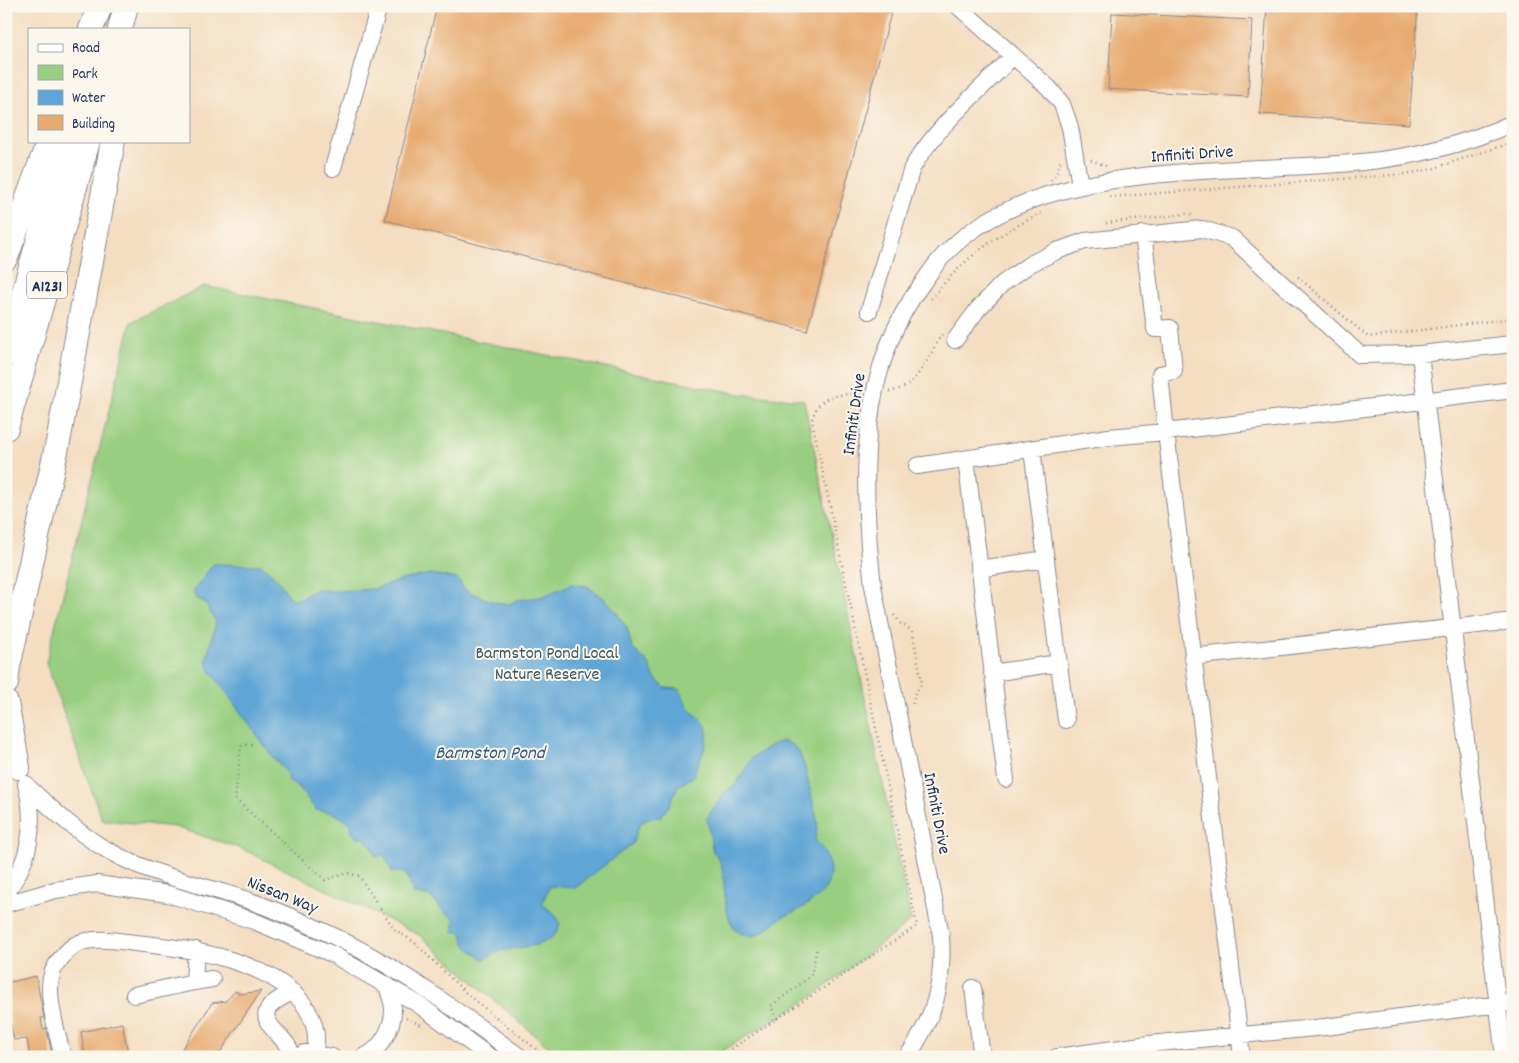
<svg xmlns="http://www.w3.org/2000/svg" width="1519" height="1063" font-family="Dekko,sans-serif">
  <rect width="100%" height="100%" fill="#fbf7ec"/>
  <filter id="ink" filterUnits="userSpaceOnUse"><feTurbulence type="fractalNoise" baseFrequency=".02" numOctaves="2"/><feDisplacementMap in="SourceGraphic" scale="10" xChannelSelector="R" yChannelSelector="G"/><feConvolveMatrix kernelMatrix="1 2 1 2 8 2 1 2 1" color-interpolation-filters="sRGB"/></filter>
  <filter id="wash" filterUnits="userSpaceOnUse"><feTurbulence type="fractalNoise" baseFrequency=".0096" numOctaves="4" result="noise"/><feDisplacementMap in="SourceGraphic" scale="20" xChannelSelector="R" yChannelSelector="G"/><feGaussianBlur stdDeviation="1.12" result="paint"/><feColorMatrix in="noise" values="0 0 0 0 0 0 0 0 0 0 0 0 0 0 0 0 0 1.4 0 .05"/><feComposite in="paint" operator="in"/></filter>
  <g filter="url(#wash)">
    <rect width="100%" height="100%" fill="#f4ddc0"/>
    <path fill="#98ce80" stroke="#5a7e6f" d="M204,286L740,394L804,400L911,921L812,997L712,1057H560L419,935L242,849L175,827L102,820L46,663L131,322Z"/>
    <path fill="#5fa5d5" stroke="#3d6a9a" d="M213,564L262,565L278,580L290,598L299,599L317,589L335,591L374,589L404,579L431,574L458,579L464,589L471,593L494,602L509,604L517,600L540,597L572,584L587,586L604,598L614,609L627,628L632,648L649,664L654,677L665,688L679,689C683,695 684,700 687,706C691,713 700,716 704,723C714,738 698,760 693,777L678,786L669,806L660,817L649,818L640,824L632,844L575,888L550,886L542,904L554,913L560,923C554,950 522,945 500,951C494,952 490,958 483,959C474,951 463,948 463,935L457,931L454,932V918L443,911L431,897L413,893L406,873L392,872L384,854L376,857L372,847L363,837H356L352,833L351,823L333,813L316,810L299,787L289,782L287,773L272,756L210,670L206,661L216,622L205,603L196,598L193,592Z
      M782,741L793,745L799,752L805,768L818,824L815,839C848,880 822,900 783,917C770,923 759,944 740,933C716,918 732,866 713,852L707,818L724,793L736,784L752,758L771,745Z"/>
    <g id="blocks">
      <path fill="#e7aa6f" d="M437,6H865L891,13L807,331L385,220Z
        M1267,6H1418L1409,124L1260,114Z
        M1112,13L1252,20L1248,97L1108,89Z
        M36,976L44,1018H41L43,1029L47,1028L52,1057H30L27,1039L14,1040L6,1002V983Z
        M235,991L240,994L261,991L217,1057H177L212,1003L226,1001Z
        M122,1023L129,1057H85L81,1032Z"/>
    </g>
  </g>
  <g filter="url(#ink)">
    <use href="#blocks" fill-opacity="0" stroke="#88868f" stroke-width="1"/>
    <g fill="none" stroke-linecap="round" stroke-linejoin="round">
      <defs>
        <path id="minor" d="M958,6L1049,88L1062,104L1070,127L1080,185
          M333,168L379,6
          M1143,234L1155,329L1170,328L1174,371L1160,374L1166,432L1242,1057
          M869,311L912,168C937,125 979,92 1013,56
          M955,340L978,309L1002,284L1030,264L1057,251L1085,241L1202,229L1232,238L1360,355L1420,354L1513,344
          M1420,354L1504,1057
          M1032,449L1066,720
          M966,459L1006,779
          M917,466L1109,437L1166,432L1513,390
          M979,569L1046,559
          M1192,657L1513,621
          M992,673L1058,663
          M26,785C52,809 78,834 109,851C151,875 199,884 244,899C272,908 299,920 325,932C396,965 458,1011 520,1057
          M6,892C31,861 36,822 26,784
          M6,904L55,890L97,884L168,894L254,921L332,954L418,1004L490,1057
          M194,982L212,979
          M973,988L982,1057
          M134,995L194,982L196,950
          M304,1053L332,1057
          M63,1057C58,1036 45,995 52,974C54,965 67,950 75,945C91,936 118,941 135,943C188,948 272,960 305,1006C315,1021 319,1036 314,1053
          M291,1057C293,1033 233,1018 293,992
          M363,1057C381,1050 394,1027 393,1008C392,1000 389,992 386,984
          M907,1057C935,1017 944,983 941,935L873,586C861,481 857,369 924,281C932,269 941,257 951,248C1045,157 1239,175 1362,162C1414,157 1465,144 1513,123
          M1057,1057L1149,1044L1325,1027L1513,1002"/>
        <path id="highway" d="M91,29L100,6
          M120,29L126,6
          M6,257L49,141
          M6,354L67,141
          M6,428L88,141
          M6,683L8,667L58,442L113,141
          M6,703L18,767"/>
      </defs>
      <use href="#minor" stroke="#88868f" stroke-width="18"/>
      <use href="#highway" stroke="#88868f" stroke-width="26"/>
      <path stroke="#88868f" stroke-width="2.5" stroke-dasharray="1 4" stroke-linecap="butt" d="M1091,160L1106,166
        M1051,180L1057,172L1061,159
        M1110,197L1405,174L1432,169L1513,142
        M1106,223L1186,214L1193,215
        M1298,277L1368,337L1513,318
        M931,299C964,258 994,236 1042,213
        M889,391C916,391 929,355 942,334
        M894,615L901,624L912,630L922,683L915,694L912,707
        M252,744L241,746L235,799L325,880L347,873L359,876L394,929L414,942L468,995L546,1057
        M406,1018L421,1025
        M777,1019L771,1006L811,976L817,948
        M719,1057L917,926L812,420C818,394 838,395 861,393"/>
      <use href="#minor" stroke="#fff" stroke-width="16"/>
      <use href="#highway" stroke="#fff" stroke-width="24"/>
    </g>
  </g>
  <g text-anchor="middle" stroke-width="4" stroke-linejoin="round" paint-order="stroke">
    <rect fill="#fbf7ec" stroke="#5e6b89" stroke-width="1" x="27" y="271.5" width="40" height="27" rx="4"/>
    <g font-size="16" font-weight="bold" fill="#1b2f5e">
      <text x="47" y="291">A1231</text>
    </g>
    <g font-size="18" fill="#1b2f5e" stroke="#fbf7ec">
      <text transform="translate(1192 153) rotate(-4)" y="6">Infiniti Drive</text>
      <text transform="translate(853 414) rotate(-82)" y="6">Infiniti Drive</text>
      <text transform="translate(938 813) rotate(79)" y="6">Infiniti Drive</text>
      <text transform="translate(283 894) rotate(22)" y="6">Nissan Way</text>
    </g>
    <g font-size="18" fill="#3a5766" stroke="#fbf7ec">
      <text x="547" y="658">Barmston Pond Local<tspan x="547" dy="21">Nature Reserve</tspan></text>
    </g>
    <g font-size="19" font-style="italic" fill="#335888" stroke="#fbf7ec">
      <text x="490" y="758">Barmston Pond</text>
    </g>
  </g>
  <rect width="1519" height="1063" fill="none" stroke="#fbf7ec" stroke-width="25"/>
  <rect x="28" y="28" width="162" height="115" fill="#fbf7ec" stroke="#a1a7b3"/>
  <rect x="38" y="44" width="25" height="8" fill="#ffffff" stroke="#a1a7b3"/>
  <text x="72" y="52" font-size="15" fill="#1b2f5e">Road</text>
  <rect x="38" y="65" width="25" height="15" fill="#98ce80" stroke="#a1a7b3"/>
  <text x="72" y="78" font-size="15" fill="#1b2f5e">Park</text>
  <rect x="38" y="90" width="25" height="15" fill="#5fa5d5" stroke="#a1a7b3"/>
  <text x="72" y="102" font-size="15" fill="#1b2f5e">Water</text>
  <rect x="38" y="115" width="25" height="15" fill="#e7aa6f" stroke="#a1a7b3"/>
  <text x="72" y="128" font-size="15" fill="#1b2f5e">Building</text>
</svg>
